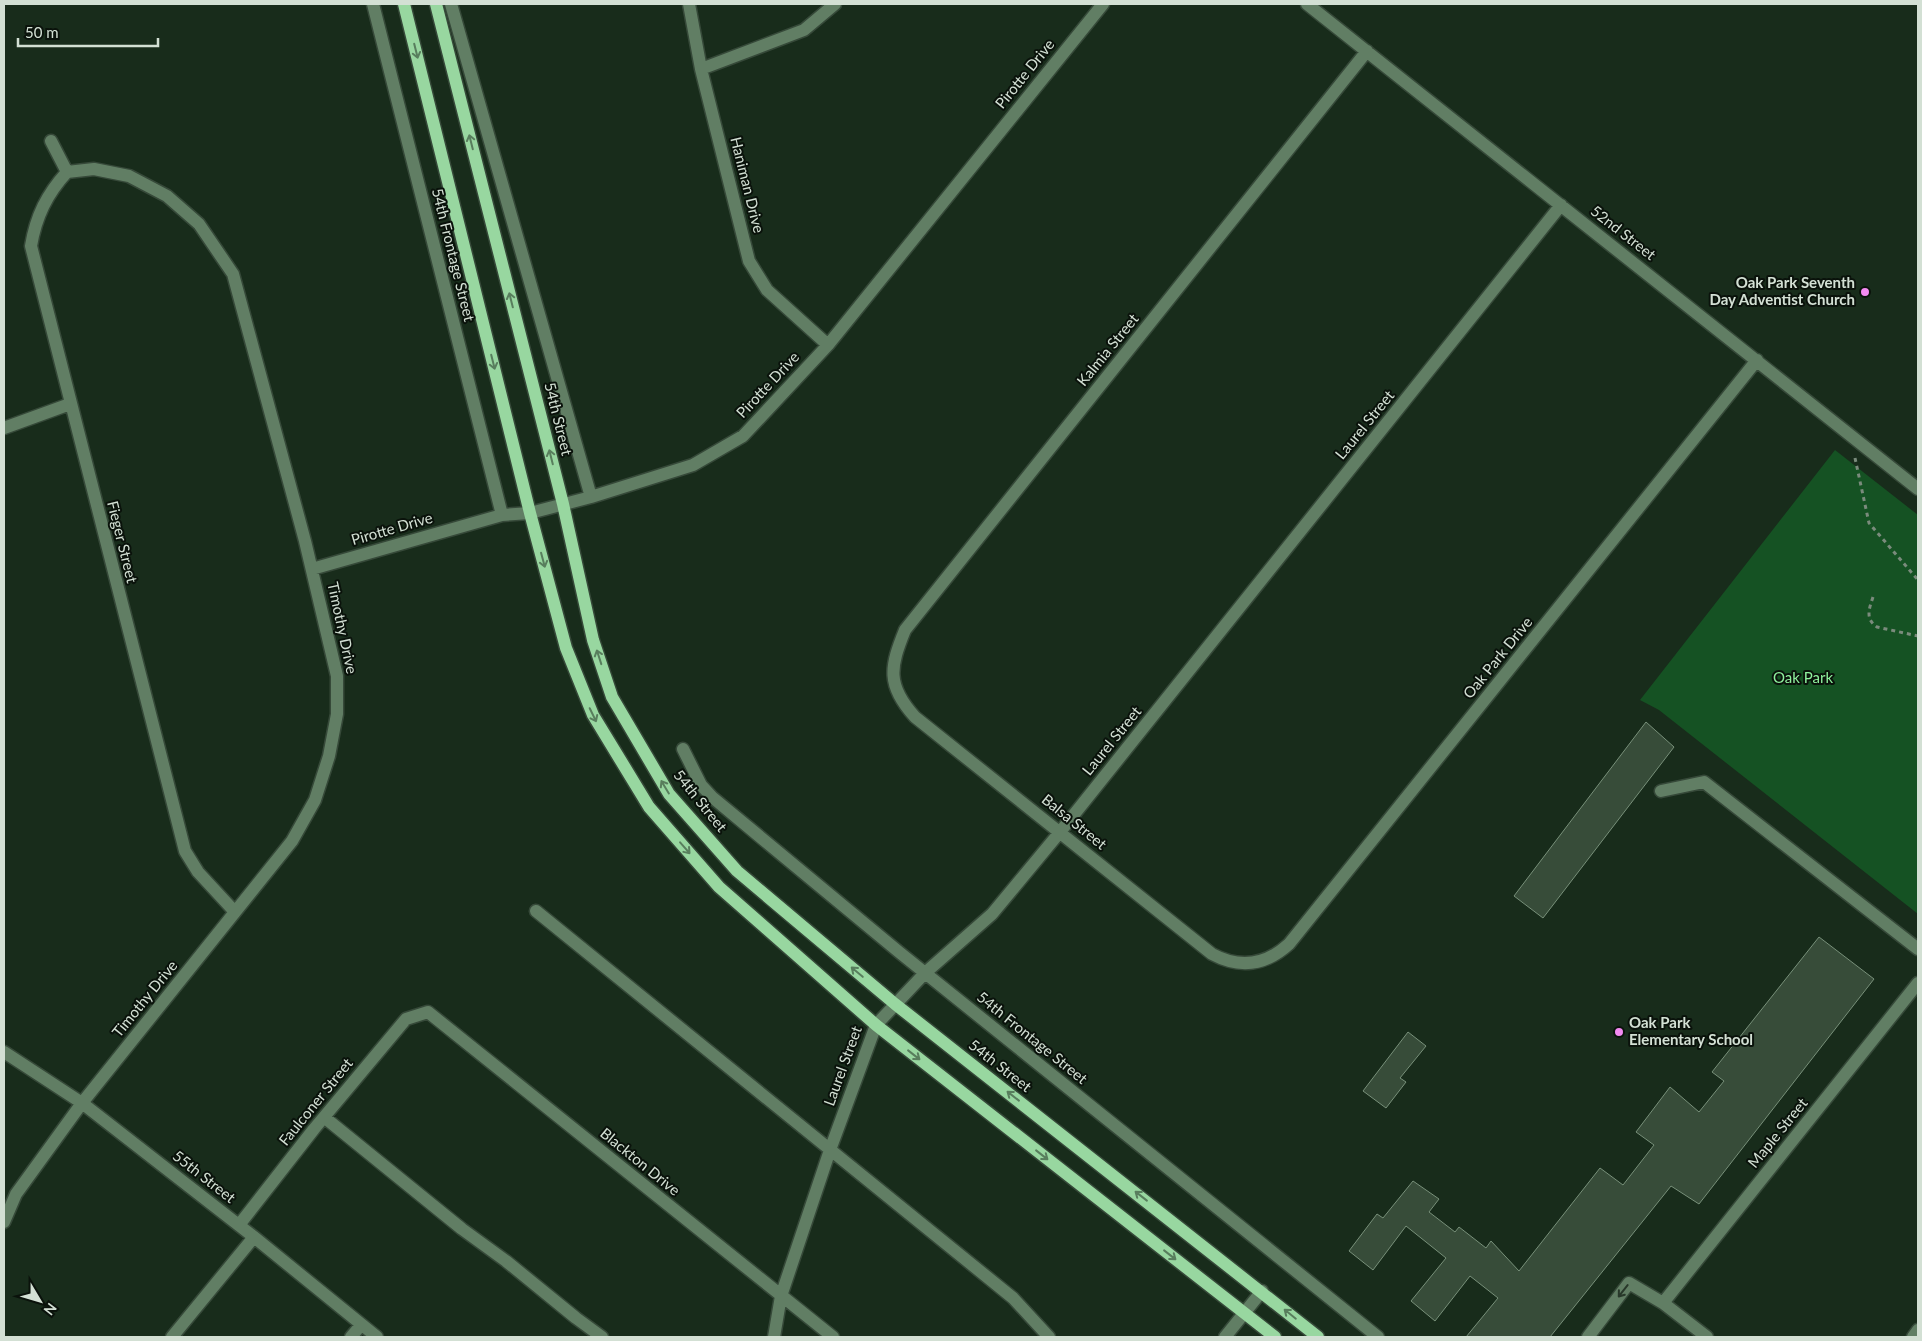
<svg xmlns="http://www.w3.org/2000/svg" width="1922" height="1341" font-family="Lato,sans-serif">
  <rect width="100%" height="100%" fill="#182c1b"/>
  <path fill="#155223" d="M1835,450L1918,515V914L1659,710L1640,700Z"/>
  <path fill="#374c39" stroke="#78907a" d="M1646,722L1674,747L1543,918L1514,896Z
    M1819,937L1874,979L1699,1204L1671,1186L1550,1337H1466L1498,1298L1470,1276L1435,1321L1411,1301L1446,1258L1406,1226L1373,1270L1349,1251L1377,1214L1383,1218L1413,1181L1439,1199L1429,1212L1455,1232L1459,1227L1486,1248L1491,1241L1519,1271L1600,1168L1623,1185L1654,1145L1636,1132L1670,1087L1699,1112L1724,1081L1712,1072Z
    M1408,1032L1426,1046L1400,1078L1406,1082L1386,1108L1363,1091Z"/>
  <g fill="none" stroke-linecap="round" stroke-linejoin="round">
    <defs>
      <path id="minor" d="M373,4L502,515
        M451,4L591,497
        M689,4L701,69L749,261L767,290L828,345
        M1307,4L1918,489
        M1367,51L905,630C890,667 886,685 915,717L1212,954C1240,969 1266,965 1289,944L1757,360
        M701,69L804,30L835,4
        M51,141L67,172
        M67,172C47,194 36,216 31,246L185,851L198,872L235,912
        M4,428L70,404
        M312,569L502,515L530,513L591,497L693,465L743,436L828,345L1103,4
        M683,749L701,785L712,797L899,952L1378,1337
        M1661,791L1704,782L1918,949
        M536,911L1013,1298L1049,1337
        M4,1052L82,1103L254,1237L377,1337
        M324,1117L462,1229L506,1261L576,1318L602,1337
        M4,1222L16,1194L82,1103L292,841L315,800L329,756L337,714V676L305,541L233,274L199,224L167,196L129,176L94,169L67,172
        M239,1225L314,1129L406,1019L428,1012L833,1337
        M1663,1303L1918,983
        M172,1337L254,1237
        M351,1337L361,1325
        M774,1337L781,1296L830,1150L876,1025L925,973L992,914L1060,832L1561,205
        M1225,1337L1262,1291
        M1588,1337L1629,1283L1663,1303L1707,1337
        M1913,1337L1918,1330"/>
      <path id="major" d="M404,4L530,513L566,648L593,715L649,807L719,887L876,1025L1275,1337
        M436,4L563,504L593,640L612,697L669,794L737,871L895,1004L1318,1337"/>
    </defs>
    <use href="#minor" stroke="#364939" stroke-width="15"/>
    <use href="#major" stroke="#364939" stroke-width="15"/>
    <path stroke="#7a8b7c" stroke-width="3" stroke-dasharray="4 4" stroke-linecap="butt" d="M1855,458L1869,523L1918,580
      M1873,597C1869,609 1865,619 1877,627L1918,636"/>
    <use href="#minor" stroke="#617e64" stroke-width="12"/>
    <use href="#major" stroke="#98d7a0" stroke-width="12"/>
  </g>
  <defs><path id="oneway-shaft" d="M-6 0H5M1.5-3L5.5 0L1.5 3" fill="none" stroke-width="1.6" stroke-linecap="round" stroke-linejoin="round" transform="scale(1.25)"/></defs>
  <g stroke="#587e5d">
    <use href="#oneway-shaft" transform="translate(416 51) rotate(76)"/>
    <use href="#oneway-shaft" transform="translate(471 142) rotate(-104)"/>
    <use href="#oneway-shaft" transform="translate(511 300) rotate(-104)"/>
    <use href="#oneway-shaft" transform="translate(493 362) rotate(76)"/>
    <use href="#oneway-shaft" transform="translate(551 457) rotate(-104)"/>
    <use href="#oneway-shaft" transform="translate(543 560) rotate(75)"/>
    <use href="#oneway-shaft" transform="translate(599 657) rotate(-108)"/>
    <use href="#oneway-shaft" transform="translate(593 715) rotate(64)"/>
    <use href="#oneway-shaft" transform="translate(665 787) rotate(-121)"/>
    <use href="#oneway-shaft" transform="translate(685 848) rotate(49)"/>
    <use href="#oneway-shaft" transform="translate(857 972) rotate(-140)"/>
    <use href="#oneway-shaft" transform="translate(914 1055) rotate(38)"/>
    <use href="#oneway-shaft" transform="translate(1013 1096) rotate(-142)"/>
    <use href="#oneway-shaft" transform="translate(1042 1155) rotate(38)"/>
    <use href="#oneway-shaft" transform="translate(1141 1196) rotate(-142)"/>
    <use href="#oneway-shaft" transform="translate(1170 1255) rotate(38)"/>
    <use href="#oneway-shaft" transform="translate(1290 1314) rotate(-141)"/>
  </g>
  <use stroke="#28382a" href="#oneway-shaft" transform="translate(1623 1291) rotate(128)"/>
  <g fill="#f38af1" stroke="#0a120b" stroke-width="2">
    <circle cx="1865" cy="292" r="5"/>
    <circle cx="1619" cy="1032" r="5"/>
  </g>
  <g text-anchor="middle" stroke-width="4" stroke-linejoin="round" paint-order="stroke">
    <g font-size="15" fill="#d3e0d4" stroke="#0a120b">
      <text transform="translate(1025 74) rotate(-51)" y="5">Pirotte Drive</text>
      <text transform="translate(747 185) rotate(76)" y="5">Haniman Drive</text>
      <text transform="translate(1623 233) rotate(38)" y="5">52nd Street</text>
      <text transform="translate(453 255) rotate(76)" y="5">54th Frontage Street</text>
      <text transform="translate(1108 350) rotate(-51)" y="5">Kalmia Street</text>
      <text transform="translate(768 385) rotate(-47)" y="5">Pirotte Drive</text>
      <text transform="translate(558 419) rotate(76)" y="5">54th Street</text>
      <text transform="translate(1365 425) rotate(-51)" y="5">Laurel Street</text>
      <text transform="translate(392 529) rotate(-16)" y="5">Pirotte Drive</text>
      <text transform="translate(122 542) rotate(76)" y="5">Fieger Street</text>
      <text transform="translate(342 628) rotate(78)" y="5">Timothy Drive</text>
      <text transform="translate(1498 658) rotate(-51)" y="5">Oak Park Drive</text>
      <text transform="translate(1112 741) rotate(-51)" y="5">Laurel Street</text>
      <text transform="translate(700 801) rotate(51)" y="5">54th Street</text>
      <text transform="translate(1074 822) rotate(39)" y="5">Balsa Street</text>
      <text transform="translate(145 999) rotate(-51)" y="5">Timothy Drive</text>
      <text transform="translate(1032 1038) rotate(39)" y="5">54th Frontage Street</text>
      <text transform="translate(843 1066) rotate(-70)" y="5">Laurel Street</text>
      <text transform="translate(1000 1066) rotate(38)" y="5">54th Street</text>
      <text transform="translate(316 1102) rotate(-51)" y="5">Faulconer Street</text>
      <text transform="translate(1778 1133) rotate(-51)" y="5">Maple Street</text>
      <text transform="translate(640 1162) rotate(39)" y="5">Blackton Drive</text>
      <text transform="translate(204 1177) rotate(38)" y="5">55th Street</text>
    </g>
    <g font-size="15" font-weight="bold" fill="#d3e0d4" stroke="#0a120b" text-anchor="end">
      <text x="1855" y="288">Oak Park Seventh<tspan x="1855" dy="17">Day Adventist Church</tspan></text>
      <text x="1629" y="1028" text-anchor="start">Oak Park<tspan x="1629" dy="17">Elementary School</tspan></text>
    </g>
    <g font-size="15" fill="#8ff09d" stroke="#0a120b">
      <text x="1803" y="683">Oak Park</text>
    </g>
  </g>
  <rect width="1922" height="1341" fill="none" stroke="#d3e0d4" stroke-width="10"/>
  <g transform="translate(40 1301) rotate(128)" stroke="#0a120b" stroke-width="4" paint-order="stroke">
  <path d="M0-4L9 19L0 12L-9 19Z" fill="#d3e0d4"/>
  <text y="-8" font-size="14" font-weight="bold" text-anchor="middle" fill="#d3e0d4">N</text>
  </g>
  <path d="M18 38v8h140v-8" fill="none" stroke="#d3e0d4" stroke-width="2.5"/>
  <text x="25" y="38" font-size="15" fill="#d3e0d4" stroke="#0a120b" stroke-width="4" paint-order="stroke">50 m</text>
</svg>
